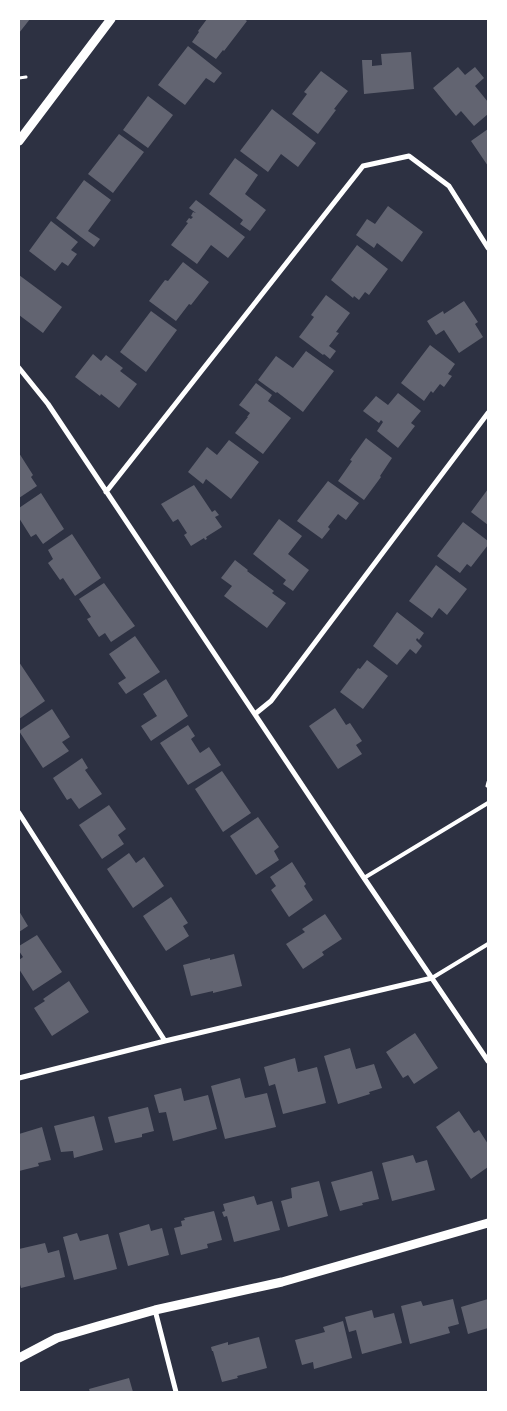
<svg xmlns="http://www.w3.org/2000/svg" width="507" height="1411" font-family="Overpass,sans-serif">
  <rect width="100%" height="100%" fill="#2d3142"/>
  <path fill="#626471" d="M19,19H30L19,33Z
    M207,19H244L247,21L224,51L223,50L216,59L192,42L199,32L198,31Z
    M188,46L222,73L214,83L206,78L185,105L158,85Z
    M411,52L414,89L364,94L362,60H372V66L382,65L381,54Z
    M458,67L465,75L475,67L484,78L475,86L488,102V114L474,126L461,111L456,116L433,88Z
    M321,71L348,91L334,109L336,110L318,134L292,114L307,94L304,92Z
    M148,96L173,115L148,148L123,130Z
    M272,109L316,143L298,167L281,154L268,172L240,151Z
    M488,129V166L471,141Z
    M119,134L144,152L113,193L88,174Z
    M235,158L258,175L245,194L266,210L250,231L240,224L243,220L209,194Z
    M84,180L111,200L88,231L100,239L94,247L56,218Z
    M196,200L245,237L228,258L211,245L197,264L171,245L188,223L186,222L189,218L191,219L193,217L191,216L193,212L196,213L189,208Z
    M388,206L423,232L402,262L377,243L374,248L356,235L367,219L375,224Z
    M51,221L78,242L71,250L77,254L68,266L62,262L55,271L29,251Z
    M357,245L388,269L369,295L365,292L359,300L354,296L353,298L331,280Z
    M183,262L209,282L191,305L189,304L176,321L149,301L165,280L168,281Z
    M19,275L62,307L43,333L19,315Z
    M326,295L350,313L336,332L339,333L329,346L336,351L330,359L324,354L323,355L299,337L314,317L311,315Z
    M464,301L478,322L475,324L483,337L459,353L444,330L436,335L427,321L443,311L444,314Z
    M151,311L177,330L146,372L120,352Z
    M430,345L455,364L448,374L452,376L444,387L440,384L433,393L431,391L424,401L401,383Z
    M306,351L334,371L303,412L277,392L276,393L258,380L276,356L293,368Z
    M93,354L101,361L106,355L123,368L120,371L137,384L119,408L101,394L100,396L75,377Z
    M256,383L272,395L268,401L291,418L263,454L235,433L248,417H247L250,413L239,405Z
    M398,393L421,411L411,423L415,426L398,448L377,431L383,422L381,420L379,423L363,411L376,396L388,405Z
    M366,438L392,458L380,476L381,477L364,500L338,481L352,461L350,460Z
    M229,440L259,462L231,499L206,479L203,484L188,472L207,447L217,455Z
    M19,453L33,475L31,477L37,486L19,498Z
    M328,481L359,503L346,520L338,514L328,527L330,529L322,539L297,521Z
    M194,485L212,512L215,510L219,515L215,517L222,527L206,537L207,539L205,540L204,538L191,546L184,535L187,533L178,519L173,522L161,504Z
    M488,489V525L471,512Z
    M41,493L64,529L43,544L36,534L31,537L19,518V508Z
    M279,519L302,536L288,554L309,570L293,591L283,584L286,580L253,554Z
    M463,522L488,541V545L471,567L467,564L460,573L437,556Z
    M72,534L101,578L75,596L63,578L60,580L48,563L53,559L48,550Z
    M235,560L248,570L247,571L274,591L272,593L286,603L267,628L224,596L232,586L221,578Z
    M436,565L467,589L447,615L439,608L432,618L409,601Z
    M104,583L135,626L111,642L105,633L99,637L87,619L91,617L79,599Z
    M397,612L424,633L419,640L417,638L416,640L422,646L416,654L410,649L397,665L373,646Z
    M135,636L160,672L126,694L118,683L126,678L109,654Z
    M367,660L388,676L363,709L340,692L358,668L360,669Z
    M19,662L45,701L19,719Z
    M166,679L188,716L151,741L141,726L157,716L143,694Z
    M335,708L346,725L350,723L362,741L356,745L362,754L338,769L309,726Z
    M52,709L70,737L62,742L69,751L43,768L19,731Z
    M188,725L195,736L191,739L200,753L209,747L221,765L188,785L160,743Z
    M82,758L88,768L85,770L102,794L79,809L71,798L67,800L53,778Z
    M222,771L251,813L223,832L195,789Z
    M109,805L126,829L118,835L124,844L102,859L79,825Z
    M258,817L279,847L274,851L279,860L256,875L230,836Z
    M129,853L136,863L144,857L164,886L133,908L107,869Z
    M292,862L306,884L304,886L313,900L289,917L271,890L276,886L270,877Z
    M171,897L188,923L183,926L189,936L166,951L143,916Z
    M19,911L28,926L19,932Z
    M325,914L342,939L322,952L324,955L303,969L286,944L305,932L302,929Z
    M37,935L62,972L33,991L19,969V960L23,957L19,951V946Z
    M234,954L242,986L213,993V991L191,996L183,965L210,958V960Z
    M69,981L89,1012L52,1036L34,1008L45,1001L43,999Z
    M415,1033L438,1068L414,1084L408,1075L403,1078L386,1052Z
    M350,1048L356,1069L374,1064L382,1088L369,1092L370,1094L338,1104L324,1056Z
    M295,1058L298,1072L317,1067L326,1103L283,1114L275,1084L269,1086L264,1067Z
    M240,1078L245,1098L267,1093L276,1127L225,1139L211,1086Z
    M181,1088L184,1101L208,1095L217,1129L173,1141L166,1112L159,1113L154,1095Z
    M148,1107L154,1131L142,1134V1137L115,1143L108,1117Z
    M459,1111L474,1133L479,1130L488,1144V1167L471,1179L436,1127Z
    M94,1116L103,1150L74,1158L73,1151L61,1152L54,1126Z
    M42,1127L51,1160L38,1163L39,1166L19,1171V1134Z
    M413,1155L416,1163L427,1160L435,1190L392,1201L382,1163Z
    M372,1171L379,1199L362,1203L363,1205L340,1211L331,1182Z
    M319,1181L328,1216L288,1227L281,1201L292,1198L291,1188Z
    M254,1196L257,1205L272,1201L280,1230L234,1242L227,1216L224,1217L222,1212L225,1211L223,1204Z
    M214,1211L222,1240L207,1244L208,1248L181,1255L174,1228L182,1226L181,1221L185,1220L184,1218Z
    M149,1224L151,1231L162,1228L169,1255L128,1266L119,1233Z
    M77,1233L80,1241L108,1234L117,1269L74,1280L63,1237Z
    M45,1243L48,1253L59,1250L65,1277L21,1288L19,1281V1249Z
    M453,1299L459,1324L448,1327L450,1333L410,1344L401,1306L421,1301L423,1306Z
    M488,1299V1328L468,1334L461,1307Z
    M372,1310L374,1318L394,1313L402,1343L362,1354L356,1330L349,1332L345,1317Z
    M343,1321L352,1358L314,1369L313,1362L302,1365L295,1340L325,1332L323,1327Z
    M259,1337L267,1368L237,1376L238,1378L222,1382L213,1351H212L211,1347L228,1342V1345Z
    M129,1378L133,1392H90L89,1389Z"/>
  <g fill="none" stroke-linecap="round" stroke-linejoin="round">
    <path stroke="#fff" stroke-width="3" d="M19,78L26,77
      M487,786L488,782"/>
    <path stroke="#fff" stroke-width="4" d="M364,878L488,803
      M432,978L488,944"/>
    <path stroke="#fff" stroke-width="5" d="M19,368L48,404L364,878L488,1061
      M106,492L363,166L409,156L449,186L488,248
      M255,714L271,701L488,413
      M19,813L165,1041
      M19,1078L165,1041L432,978
      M155,1310L176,1392"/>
    <path stroke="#fff" stroke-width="9" d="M19,141L111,19
      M19,1358L57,1338L98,1326L155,1310L282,1282L488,1223"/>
  </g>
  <rect width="507" height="1411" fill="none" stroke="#ffffff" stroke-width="40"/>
</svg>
